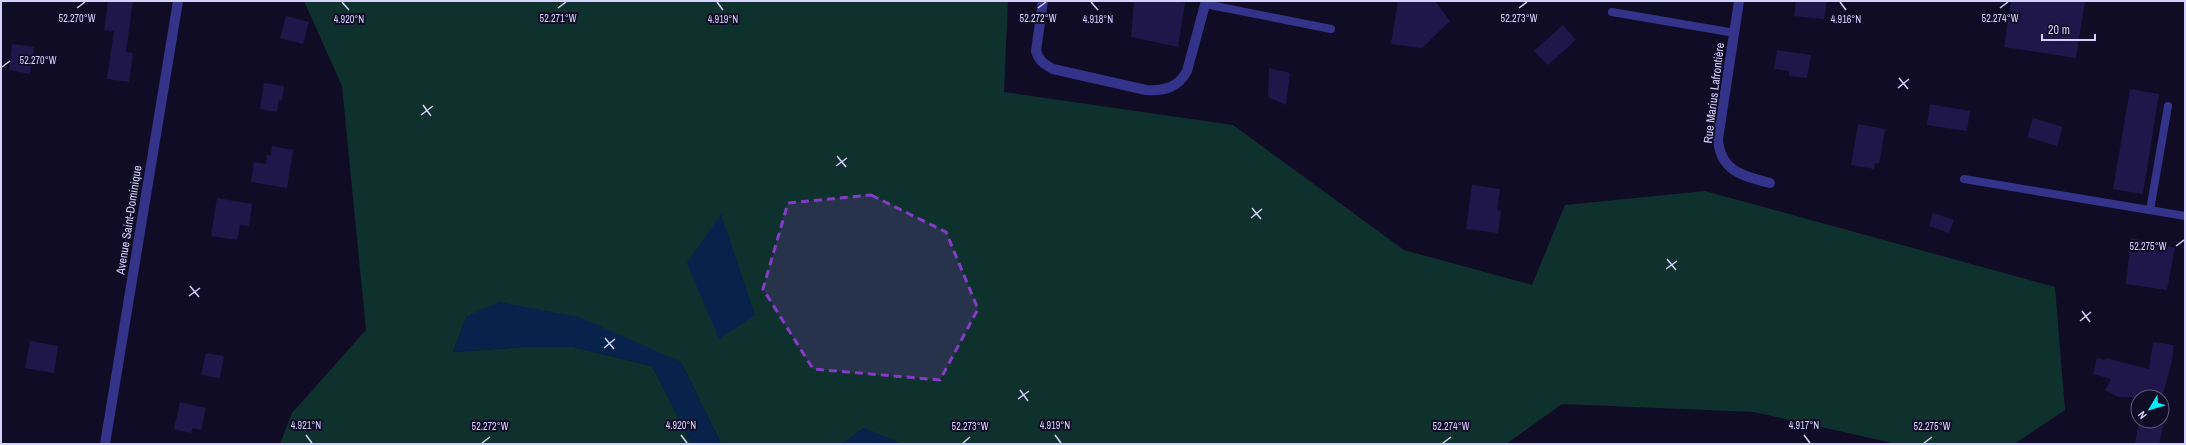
<svg xmlns="http://www.w3.org/2000/svg" width="2186" height="445" font-family="'Archivo Narrow',sans-serif">
  <rect width="100%" height="100%" fill="#100c26"/>
  <path fill="#0f312e" d="M304,1H1008L1004,92L1233,125L1404,250L1532,285L1565,205L1705,191L2055,287L2065,410L2014,444H1897L1754,412L1562,404L1506,444H902L864,428L842,444H721L681,362L467,316L453,352L523,347H573L652,366L692,444H280L292,413L366,330L342,86Z"/>
  <path fill="#07224b" d="M721,214L755,315L719,339L687,263Z
    M499,302L579,317L681,362L721,444H692L652,366L573,347H523L453,352L467,316Z
    M864,428L902,444H842Z"/>
  <path fill="#1f1749" d="M108,1H133L126,52L133,53L129,82L107,79L114,31L104,30Z
    M1134,1H1175L1185,3L1178,47L1131,37Z
    M1398,1H1435L1450,21L1422,48L1391,44Z
    M1796,1H1827L1824,19L1794,16Z
    M2011,1H2085L2076,58L2004,47Z
    M286,16L309,22L303,44L280,38Z
    M1563,25L1576,40L1548,65L1534,51Z
    M12,44L34,47L30,74L9,70Z
    M1777,50L1811,55L1807,78L1789,76V71L1774,69Z
    M1269,68L1290,73L1286,105L1268,97Z
    M264,83L284,86L282,101L279,100L277,112L260,109Z
    M2130,89L2159,94L2143,194L2113,189Z
    M1930,104L1970,111L1967,131L1927,125Z
    M2033,118L2063,127L2057,146L2027,137Z
    M1858,124L1885,129L1879,164L1875,163L1874,169L1851,165Z
    M272,146L293,150L287,188L251,182L254,162L266,164L267,155H271Z
    M1472,185L1500,189L1497,210L1501,211L1498,233L1466,229Z
    M217,198L252,204L249,226L240,225L237,240L211,236Z
    M1933,213L1954,220L1949,233L1929,226Z
    M2131,238L2175,248L2167,290L2126,284Z
    M30,341L58,346L54,373L25,368Z
    M2153,342L2174,345L2172,362L2162,397H2118L2105,390L2111,379L2093,374L2097,358L2106,360V358L2149,369Z
    M206,353L224,356L220,378L201,375Z
    M180,402L206,408L201,430L193,428L191,433L174,429Z
    M2139,421L2164,423L2159,444H2135Z"/>
  <g fill="none" stroke-linecap="round" stroke-linejoin="round">
    <path stroke="#33338a" stroke-width="8" d="M1205,4L1331,29
      M1612,12L1735,33
      M1964,179L2185,216
      M2150,210L2168,106"/>
    <path stroke="#33338a" stroke-width="10" d="M1043,1L1036,51C1039,61 1044,64 1053,69L1146,90C1164,91 1178,88 1187,71L1206,1
      M1739,1L1718,139C1720,171 1743,176 1770,183
      M105,444L178,1"/>
  </g>
  <path fill="#843cc5" fill-opacity="0.2" stroke="#843cc5" stroke-width="3" stroke-dasharray="8 5" stroke-linejoin="round" d="M871,195L946,232L978,309L940,380L813,369L763,289L788,203Z"/>
  <path fill="none" stroke="#d5d1ff" stroke-width="1.5" d="M342,2L349,10M717,2L723,10M1091,2L1098,10M1840,2L1846,10M77,8L85,2M558,8L566,2M1038,8L1046,2M1519,8L1527,2M2000,8L2008,2M2,67L10,61M1899,78L1908,89M1898,88L1909,79M423,105L431,116M421,115L433,106M837,156L846,167M836,166L847,158M1252,208L1261,219M1251,218L1262,209M2176,246L2184,240M1667,259L1676,270M1666,269L1677,261M190,286L199,297M189,296L200,288M2082,311L2090,322M2080,321L2091,312M605,338L614,349M604,348L615,339M1020,390L1028,401M1018,399L1029,391M306,435L312,443M681,435L687,443M1055,435L1061,443M1804,435L1810,443M482,443L490,437M963,443L970,437M1443,443L1451,437M1924,443L1932,437"/>
  <g text-anchor="middle" stroke-width="4" stroke-linejoin="round" paint-order="stroke">
    <g font-size="12" fill="#d5d1ff" stroke="#100c26">
      <text transform="translate(1714 93) rotate(-83)" y="4">Rue Marius Lafrontière</text>
      <text transform="translate(129 220) rotate(-81)" y="4">Avenue Saint-Dominique</text>
    </g>
  </g>
  <g font-size="10" text-anchor="middle" fill="#d5d1ff" stroke="#100c26" stroke-width="4" stroke-linejoin="round" paint-order="stroke">
    <text x="77" y="22">52.270°W</text>
    <text x="558" y="22">52.271°W</text>
    <text x="1038" y="22">52.272°W</text>
    <text x="2000" y="22">52.274°W</text>
    <text x="1519" y="22">52.273°W</text>
    <text x="349" y="23">4.920°N</text>
    <text x="723" y="23">4.919°N</text>
    <text x="1098" y="23">4.918°N</text>
    <text x="1846" y="23">4.916°N</text>
    <text x="38" y="64">52.270°W</text>
    <text x="2148" y="250">52.275°W</text>
    <text x="306" y="429">4.921°N</text>
    <text x="681" y="429">4.920°N</text>
    <text x="1055" y="429">4.919°N</text>
    <text x="1804" y="429">4.917°N</text>
    <text x="490" y="430">52.272°W</text>
    <text x="970" y="430">52.273°W</text>
    <text x="1451" y="430">52.274°W</text>
    <text x="1932" y="430">52.275°W</text>
  </g>
  <rect width="2186" height="445" fill="none" stroke="#d5d1ff" stroke-width="4"/>
  <g transform="translate(2150 409) rotate(232)"><circle r="19" fill="#100c26" stroke="#5f5b7d"/>
  <path d="M0-3L7 15L0 10L-7 15Z" fill="#00ecfc"/>
  <text y="-6" font-size="11" font-weight="bold" text-anchor="middle" fill="#d5d1ff">N</text>
  </g>
  <path d="M2042 34v6h53v-6" fill="none" stroke="#d5d1ff" stroke-width="2"/>
  <text x="2048" y="34" font-size="12" fill="#d5d1ff" stroke="#100c26" stroke-width="3" paint-order="stroke">20 m</text>
</svg>
